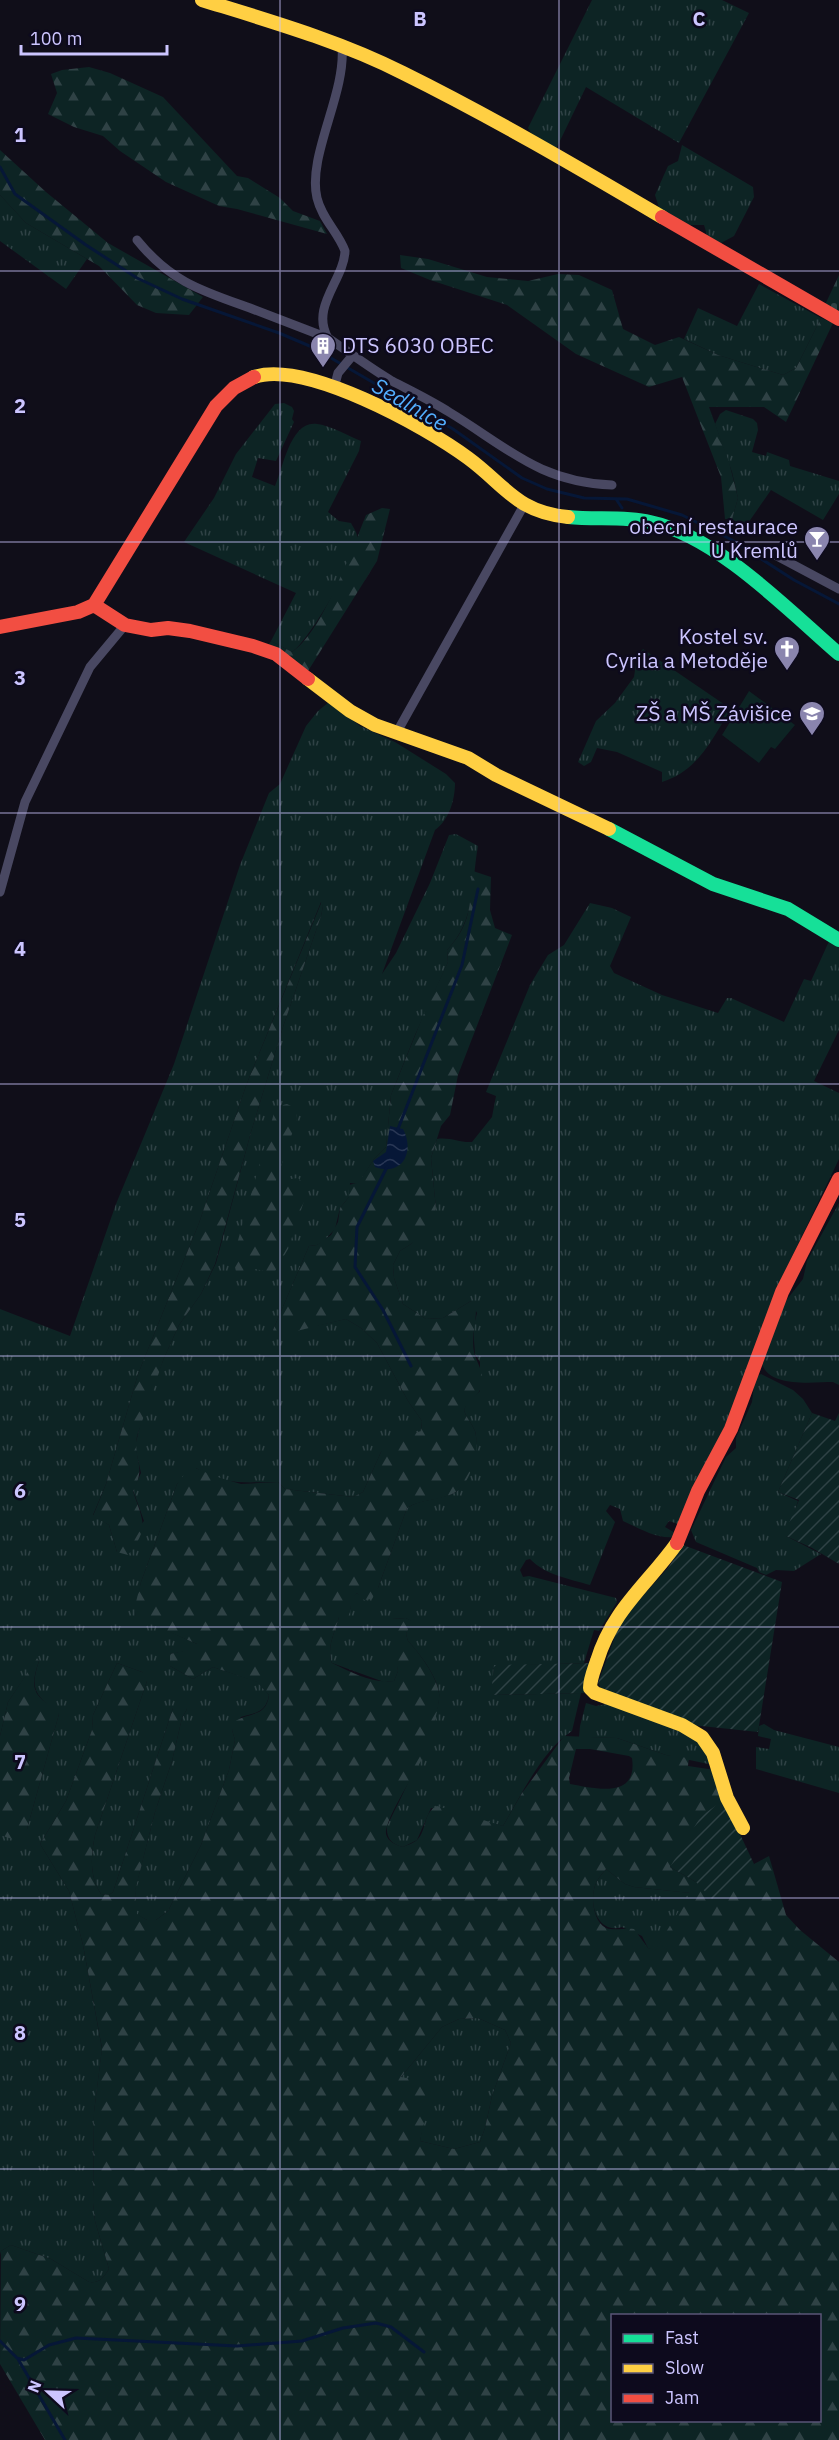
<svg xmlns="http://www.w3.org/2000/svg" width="839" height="2440" font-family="'IBM Plex Sans',sans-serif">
  <defs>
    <pattern id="grass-tufts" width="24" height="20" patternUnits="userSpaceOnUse" patternTransform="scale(1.5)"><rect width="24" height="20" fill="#0d2424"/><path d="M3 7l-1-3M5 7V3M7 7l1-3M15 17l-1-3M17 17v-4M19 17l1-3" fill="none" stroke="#2f4245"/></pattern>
    <pattern id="forest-firs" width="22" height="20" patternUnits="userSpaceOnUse" patternTransform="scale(1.5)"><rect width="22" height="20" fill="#0d2424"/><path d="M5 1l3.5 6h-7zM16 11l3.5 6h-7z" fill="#2f4245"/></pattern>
    <pattern id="cemetery-stones" width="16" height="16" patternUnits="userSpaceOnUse" patternTransform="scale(1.5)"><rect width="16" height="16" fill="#0d2424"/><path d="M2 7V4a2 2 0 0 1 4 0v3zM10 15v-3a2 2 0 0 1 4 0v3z" fill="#2f4245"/></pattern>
    <pattern id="garden-furrows" width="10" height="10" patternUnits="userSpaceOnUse" patternTransform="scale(1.5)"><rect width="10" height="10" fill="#0d2424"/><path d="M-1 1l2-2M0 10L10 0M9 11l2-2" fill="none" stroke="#2f4245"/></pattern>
    <pattern id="water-waves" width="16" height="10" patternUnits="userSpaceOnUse" patternTransform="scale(1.5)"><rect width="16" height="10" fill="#061737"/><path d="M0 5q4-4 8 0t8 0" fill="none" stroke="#293755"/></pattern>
  </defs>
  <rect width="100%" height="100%" fill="#100e19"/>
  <path fill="url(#grass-tufts)" fill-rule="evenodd" d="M592,0H722L749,13L679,143L586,87L556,149L531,133L528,128Z
    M682,145L753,187L754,197L734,236L721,243L708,238L704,225H682L661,214L655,195L668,166L678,161Z
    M0,195L26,223L87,259L66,289L0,241Z
    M759,284L821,318L796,368L783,375L718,355L684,339L698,308L737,326Z
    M284,403L292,407L294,411L292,419L294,422L276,461L258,458L252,477L275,486C283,469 290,420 317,424C329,425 349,436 361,441L359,451L328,512L339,521L351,523C354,529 358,533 357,540C355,561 309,641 292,652L271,641L296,593L184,542L214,498L236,454L275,404Z
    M726,410L753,419L757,423L758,430L752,452L766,456L767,452L789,460L790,466L839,481V494L823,520L771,490L746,526L743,527L732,519L738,498L732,472L715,424L720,414Z
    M643,649L731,709C712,739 698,771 662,782V772L617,752L597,748L591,762L584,766L578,762L596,721L615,703L634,677L637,657Z
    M329,702L360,726L395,742L446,774L455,783C455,800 449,820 435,830L382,974L396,953L430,883L449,835L456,834L478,846C471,884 476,920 447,950L448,962L415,1035L391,1095L386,1147L374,1159L358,1184L350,1183L349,1197L340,1208L335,1229L324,1241L317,1245L309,1246L273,1330L315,1326L346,1319L361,1328L377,1343L408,1401L422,1421L421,1431L381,1452L363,1492L353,1497L285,1489L278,1482C247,1482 224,1486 196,1468L177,1484L141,1582L135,1616L197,1644V1649L170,1654V1666L193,1679L213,1667L258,1682L269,1695C266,1712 256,1713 241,1717L232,1730L235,1740L229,1770L201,1845L168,1911L156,1920H147L136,1914L135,1890L155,1812L172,1761L182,1718L187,1709L173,1708L113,1892L109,1895L101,1894C89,1876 91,1855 95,1835L147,1681L142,1672L117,1663L93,1715L92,1730L66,1801L40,1844L69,1891L83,1945L102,2049L94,2112L93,2203L95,2221L109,2269C103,2278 100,2283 89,2282L51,2259L11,2245L1,2251L0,2255V1835L27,1829L59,1714C36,1695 29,1691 39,1661L37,1659L8,1702L0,1736V1309L70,1336L116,1204L174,1064L240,865L269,793L280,784L306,726L318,711ZM321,902L323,906L321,916L283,1027L251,1132L216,1263L201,1294L179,1325L164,1358L143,1414L135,1446L141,1473L133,1490L144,1521L117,1552L109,1525L93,1515L106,1484L138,1374L199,1223L247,1083Z
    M590,903L612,908L631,917L610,966L614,973L662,995L718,1013L727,998H731L784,1022L804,979L811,981L830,939L839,945V1030L814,1081L839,1093V1159L776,1290L745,1384L681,1525L669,1521L665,1527L677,1534L674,1537C656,1539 639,1528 623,1521L620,1509L610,1505L606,1511L615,1522L590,1585C570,1579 545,1575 530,1559L526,1560L520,1570L523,1577L529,1576L616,1598L617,1602L599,1631L594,1630L584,1663L494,1666L492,1695L581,1693L572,1731C543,1749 520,1797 503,1826L431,1808L417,1840L403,1847C392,1844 386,1839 387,1826C399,1802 442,1717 439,1693C437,1676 420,1654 408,1641L406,1634L411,1621L406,1618L392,1619L398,1671L394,1681L384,1682L332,1663C326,1648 335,1632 339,1617L350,1612L351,1598L357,1593L361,1596L378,1588L407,1508C421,1499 437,1500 452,1494C469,1488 480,1446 475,1431C472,1423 466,1418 464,1410L467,1403L480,1391V1362L475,1354L474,1340V1325L477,1313L471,1301L443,1318L426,1319L403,1304L394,1278L393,1265L400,1251L411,1244L436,1209L431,1158L437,1139C450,1137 460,1143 472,1142L492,1117L496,1096L486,1092L530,985L548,955L564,945Z
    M839,1203V1385L833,1382C813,1382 770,1388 762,1364L785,1302L803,1279L807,1261Z
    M761,1374L793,1390L803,1399L812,1413L778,1492L798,1501L786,1536L821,1554L794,1571L776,1570L766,1575L759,1572L757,1568L696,1542L691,1530L726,1457L736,1448V1438L752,1402L755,1378Z
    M586,1703L596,1706L613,1703L690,1731L713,1765L666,1755L617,1738L579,1737L580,1726Z
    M764,1724L774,1730L839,1747V1793L756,1769V1747L769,1749L771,1739L758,1736L759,1726Z
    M606,1869L625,1884L634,1887L691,1893L655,1951L648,1948L642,1936L622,1927C596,1935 587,1900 597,1881C599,1877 603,1873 606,1869Z
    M478,2018L505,2030L511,2043L492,2096L485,2128L480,2142L454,2149L420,2141L422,2129L401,2077L442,2027L459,2019Z"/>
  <path fill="url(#forest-firs)" fill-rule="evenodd" d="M89,67L110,73L163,97L237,176L248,178L280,198L293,211L320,221L327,234L237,209L219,206L166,182L120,151L103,136L74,127L48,114L57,93L51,74L62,70Z
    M0,150L46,192L108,243L203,297L189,315L156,313L137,305L99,266L26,223L0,195Z
    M400,255L428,259L487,277L528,281L558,274L579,275L612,290L623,329L655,345L679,337L718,355L783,375L796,368L821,318L833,323L786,422L764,407H709L729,462L738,498L732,519H725L721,477L682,377L649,387L576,354L507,305L430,280L401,268Z
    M382,508L390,509L377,561L308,671L267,647L271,641L292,652C321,634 353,548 366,515Z
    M473,871L491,877L490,910L495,928L512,935L458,1075L450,1115L441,1126L431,1158L436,1209L428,1226L411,1244L400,1251L393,1265L394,1278L403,1304L426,1319L443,1318L471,1301L476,1304C477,1320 471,1336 474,1352C477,1365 486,1373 481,1388C478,1396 468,1401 464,1410C466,1418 472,1423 475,1431C480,1449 471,1487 452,1494C437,1501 421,1499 407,1508L378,1588L372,1599L364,1600L357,1593L352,1598L350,1612L348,1617H339C335,1632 326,1648 332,1663C350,1672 373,1684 394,1681L398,1671L389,1625L392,1619L406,1618L412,1621L406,1634L408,1641C420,1654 436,1675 439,1693C441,1704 428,1748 422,1759C415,1773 384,1821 386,1834C388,1842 396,1845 403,1847C407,1845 414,1843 417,1840C427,1830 423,1812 437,1806L503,1826L522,1793L564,1736L617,1738L666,1755L689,1758L688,1766L715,1770L724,1800L670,1867L696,1882L754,1864L769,1856L786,1915L800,1930L839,1962V2440H45L0,2364L1,2251L11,2245L51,2259L89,2282C100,2283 103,2278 109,2269L95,2221L93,2203L94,2112L102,2048L83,1945L69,1891L40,1844L66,1801L92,1730L93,1715L117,1663L142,1672L147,1677V1681L95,1835C91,1855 89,1876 101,1894L109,1895L113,1892L173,1708L177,1703L187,1709L182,1718L172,1761L155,1812L135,1891L137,1914L147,1920H156L168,1911L201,1845L229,1770L235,1740L232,1730L234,1722C250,1711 266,1718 269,1695L257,1682L213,1667L193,1679L170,1666V1654L197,1648V1644L135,1617L136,1602L141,1582L177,1484L191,1466L214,1476L241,1484L278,1482L285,1489L353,1497L363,1492L381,1452L392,1440L421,1431L422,1421L408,1401L377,1343L361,1328L346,1319L276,1336L273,1330L309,1246L317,1245L331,1235L338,1222L340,1208L349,1197L348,1185L358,1183L374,1159L386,1147L391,1095L425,1011L448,962L447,950C471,925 470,904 473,871ZM576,1749H590L629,1756L632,1758C638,1799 597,1789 570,1784L569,1778ZM606,1869L625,1884L634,1887L690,1893L655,1950L648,1948L634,1929C625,1928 614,1931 606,1928C592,1921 590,1893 597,1881C599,1877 603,1873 606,1869ZM478,2018L505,2030L511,2043L492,2096L485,2128L480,2142L454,2149L420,2141L433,2083L401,2077L442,2027L459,2019ZM612,2316H820V2420H612Z
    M322,901L323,906L321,916L283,1027L251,1132L215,1264L201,1294L179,1325L164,1358L137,1436C133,1461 147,1465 133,1491C143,1522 150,1527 128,1555L117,1552L109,1525L93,1516L106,1484L138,1374L199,1223L247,1083Z
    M287,1104L295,1108L297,1119L276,1181L298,1178L306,1186V1195L288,1249L274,1273C264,1272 256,1268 245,1268L242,1274L237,1276L233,1258L274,1113L279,1106Z
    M37,1658L39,1661C30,1687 32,1696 57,1709L59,1714L27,1829L18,1841L0,1835V1736L8,1702Z"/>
  <path fill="url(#cemetery-stones)" d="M839,275V315L824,307Z"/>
  <path fill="url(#garden-furrows)" d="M812,1413L835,1421L839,1413V1564L812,1548L786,1536V1530L799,1500L778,1492Z
    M683,1545L782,1582L758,1732L692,1725L601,1688L598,1683L621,1620L668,1568Z
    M592,1663L584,1693L491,1695L494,1665Z
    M724,1800L754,1864L713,1900L696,1882L670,1867L701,1816Z"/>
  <path fill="#0d2424" d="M749,691L795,725L775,749L771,747L759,763L722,735Z"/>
  <path fill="url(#water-waves)" d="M390,1126L403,1129C415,1151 403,1177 375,1167L373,1161L386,1152Z"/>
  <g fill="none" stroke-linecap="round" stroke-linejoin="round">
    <path stroke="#061737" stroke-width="3" d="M0,167L15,194L86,245L137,278L182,299L279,333L312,347L453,429L522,478L547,489L584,498L627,499L682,515L732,540L794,580L839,604
      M616,499L622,508
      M398,1129L462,965L478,889
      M387,1167L357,1227L355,1267L383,1310L411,1366
      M0,2341L17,2358L24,2360L49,2345L76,2338L237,2346L302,2341L343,2328L376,2323L391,2327L424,2352
      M18,2359L65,2440"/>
    <path stroke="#494862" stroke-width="9" d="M342,47C346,94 307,156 317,198C322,219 338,232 345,251C344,280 310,307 328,338C349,352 370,368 392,381C411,391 430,400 449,412C507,447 539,482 612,485
      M137,240C171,282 202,291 250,308C276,318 302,328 328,338
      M334,388L338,373L353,355
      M777,556L839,589
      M397,732L524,505
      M0,892L25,802L90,667L125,625"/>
    <path stroke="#16e098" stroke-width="14" d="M568,517C595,520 623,516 650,522C717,536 788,610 839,654
      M609,829L713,884L788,909L839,940"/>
    <path stroke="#ffcf43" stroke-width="14" d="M202,0C270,21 340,41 403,73C492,117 577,167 662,217
      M254,377C305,360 425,426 468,458C505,485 516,512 568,517
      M308,679L350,711L375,725L468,758L496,775L609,829
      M677,1543C647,1585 613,1609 597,1661C594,1670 590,1679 590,1688L595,1693L682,1725L702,1737L713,1753L727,1798L743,1828"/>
    <path stroke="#f24e42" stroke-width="14" d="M662,217L839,319
      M94,605L125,625L151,630L168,628L190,631L253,646L276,654L308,679
      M0,627L78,612L94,605L216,406L234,388L254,377
      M677,1543L698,1491L731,1429L782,1292L839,1179"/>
  </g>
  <path fill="none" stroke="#ccc5ff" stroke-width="1.5" stroke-opacity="0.55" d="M280,0V2440M559,0V2440M0,271H839M0,542H839M0,813H839M0,1084H839M0,1356H839M0,1627H839M0,1898H839M0,2169H839"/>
  <defs>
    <symbol id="building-pin" viewBox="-11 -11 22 30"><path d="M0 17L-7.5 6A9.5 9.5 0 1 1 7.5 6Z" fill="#8a85ae" stroke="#0d0a1d"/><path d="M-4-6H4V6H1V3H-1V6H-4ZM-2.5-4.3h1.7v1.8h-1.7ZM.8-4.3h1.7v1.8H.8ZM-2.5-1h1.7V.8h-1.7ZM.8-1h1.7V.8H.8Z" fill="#fff"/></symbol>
    <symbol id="bar-pin" viewBox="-11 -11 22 30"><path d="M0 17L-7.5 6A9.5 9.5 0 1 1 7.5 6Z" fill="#8a85ae" stroke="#0d0a1d"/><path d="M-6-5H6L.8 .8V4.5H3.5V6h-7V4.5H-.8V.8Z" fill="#fff"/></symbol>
    <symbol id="church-pin" viewBox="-11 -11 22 30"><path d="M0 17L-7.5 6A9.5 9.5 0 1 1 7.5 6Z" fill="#8a85ae" stroke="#0d0a1d"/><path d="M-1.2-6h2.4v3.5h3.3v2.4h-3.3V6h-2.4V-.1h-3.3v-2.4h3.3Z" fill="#fff"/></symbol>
    <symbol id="school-pin" viewBox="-11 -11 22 30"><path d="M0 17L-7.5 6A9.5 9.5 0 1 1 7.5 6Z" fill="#8a85ae" stroke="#0d0a1d"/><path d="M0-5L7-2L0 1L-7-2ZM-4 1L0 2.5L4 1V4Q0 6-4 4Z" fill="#fff"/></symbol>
  </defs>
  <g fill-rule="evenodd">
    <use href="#building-pin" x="308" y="331" width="30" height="40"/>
    <use href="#bar-pin" x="802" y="524" width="30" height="40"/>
    <use href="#church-pin" x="772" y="634" width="30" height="40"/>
    <use href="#school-pin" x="797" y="699" width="30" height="40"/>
  </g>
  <g text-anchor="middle" stroke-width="5" stroke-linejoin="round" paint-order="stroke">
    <g font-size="21" fill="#ccc5ff" stroke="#0d0a1d" text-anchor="end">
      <text x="342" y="353" text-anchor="start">DTS 6030 OBEC</text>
      <text x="798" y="534">obecní restaurace<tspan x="798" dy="24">U Kremlů</tspan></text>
      <text x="768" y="644">Kostel sv.<tspan x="768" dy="24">Cyrila a Metoděje</tspan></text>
      <text x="792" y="721">ZŠ a MŠ Závišice</text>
    </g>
    <g font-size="22" font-style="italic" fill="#53afff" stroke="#0d0a1d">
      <text transform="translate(410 404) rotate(30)" y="8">Sedlnice</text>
    </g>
  </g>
  <g font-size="20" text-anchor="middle" font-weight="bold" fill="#ccc5ff" stroke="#0d0a1d" stroke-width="5" stroke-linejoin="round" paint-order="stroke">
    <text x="420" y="26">B</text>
    <text x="699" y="26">C</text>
    <text x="20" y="142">1</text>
    <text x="20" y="413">2</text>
    <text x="20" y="685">3</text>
    <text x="20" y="956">4</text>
    <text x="20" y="1227">5</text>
    <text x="20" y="1498">6</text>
    <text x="20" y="1769">7</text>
    <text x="20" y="2040">8</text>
    <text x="20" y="2311">9</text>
  </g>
  <rect x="611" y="2314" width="210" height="108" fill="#0d0a1d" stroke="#595577" stroke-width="1.5"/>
  <rect x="623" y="2334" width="30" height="9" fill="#16e098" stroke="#595577" stroke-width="1.5"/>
  <text x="665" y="2344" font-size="18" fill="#ccc5ff">Fast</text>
  <rect x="623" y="2364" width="30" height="9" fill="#ffcf43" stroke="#595577" stroke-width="1.5"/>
  <text x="665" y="2374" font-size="18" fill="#ccc5ff">Slow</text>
  <rect x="623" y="2394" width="30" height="9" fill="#f24e42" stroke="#595577" stroke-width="1.5"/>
  <text x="665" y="2404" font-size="18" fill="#ccc5ff">Jam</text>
  <g transform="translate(48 2392) rotate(292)" stroke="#0d0a1d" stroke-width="4.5" paint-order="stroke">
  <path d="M0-4.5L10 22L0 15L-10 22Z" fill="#ccc5ff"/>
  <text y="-9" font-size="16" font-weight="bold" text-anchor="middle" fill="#ccc5ff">N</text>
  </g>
  <path d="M21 45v9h146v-9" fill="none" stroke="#ccc5ff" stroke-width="3"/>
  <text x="30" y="45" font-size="18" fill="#ccc5ff" stroke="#0d0a1d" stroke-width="4.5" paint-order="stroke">100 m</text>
</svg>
